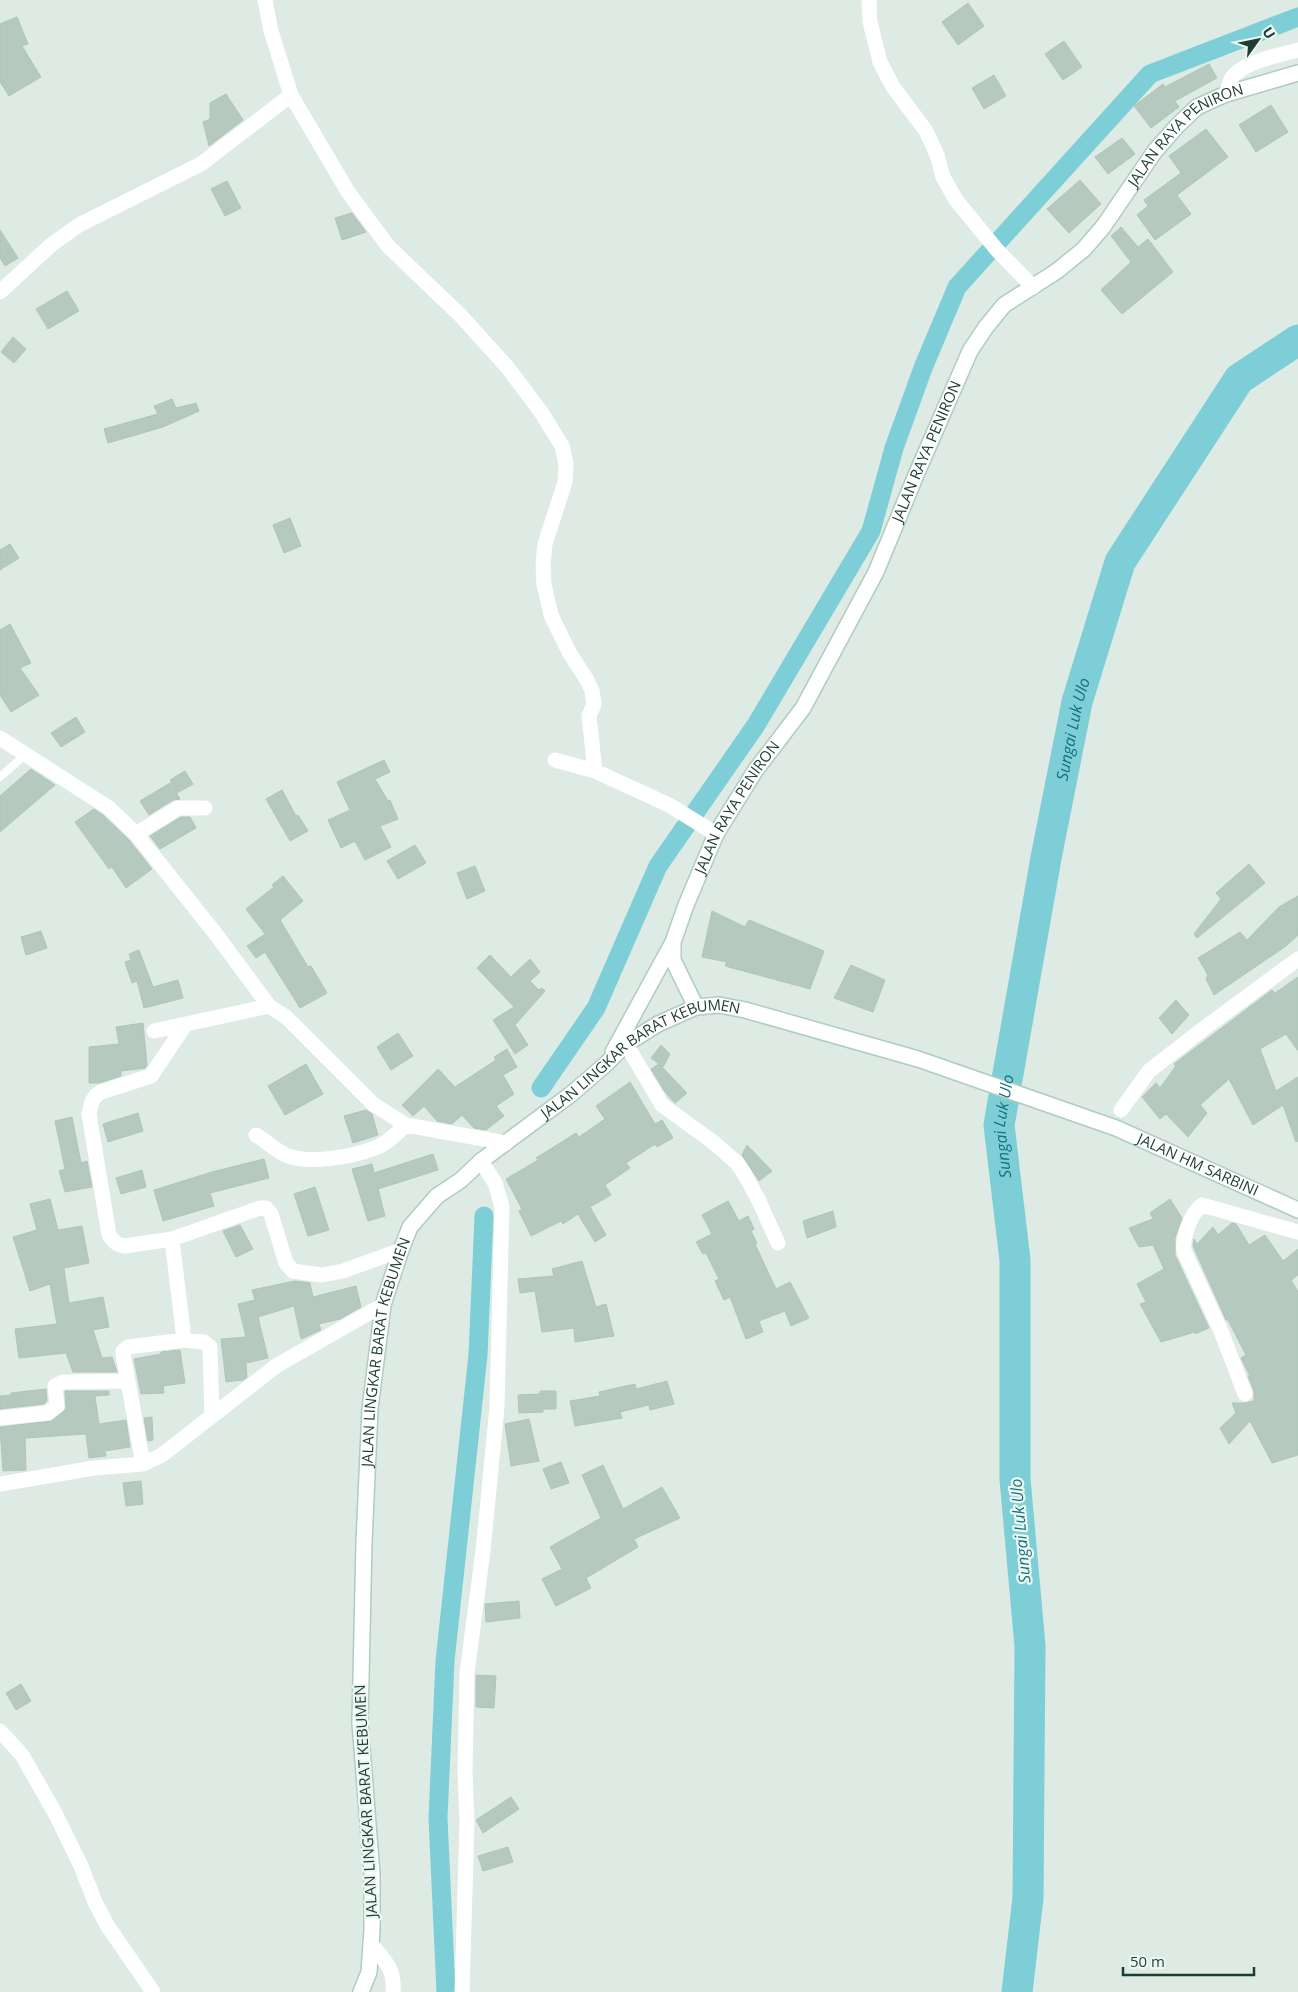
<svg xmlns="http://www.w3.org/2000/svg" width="1298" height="1992" font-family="'Open Sans',sans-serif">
  <rect width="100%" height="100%" fill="#ddebe4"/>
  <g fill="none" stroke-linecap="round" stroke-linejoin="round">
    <path stroke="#7dced7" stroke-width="19" d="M541,1088L596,1008L658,866L756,725L871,531L894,448L923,368L957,287L1150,74L1298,17
      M446,1992L438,1818L445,1661L478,1355L484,1216"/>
    <path stroke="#7dced7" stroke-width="31" id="s1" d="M1017,1992L1028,1898L1030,1646L1015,1479V1260L999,1125L1046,858L1077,702L1120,562L1239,379L1298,340"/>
  </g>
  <path fill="#b5c9bf" stroke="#afc5ba" d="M968,3L984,26L958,45L942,22Z
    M17,17L28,44L22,46L41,77L9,96L0,82V24Z
    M1064,41L1082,67L1063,80L1045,54Z
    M1209,64L1217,78L1175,101L1179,107L1151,128L1134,106L1163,84L1165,87Z
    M994,75L1006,96L984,109L972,88Z
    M226,94L243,120L209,146L203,122L210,119V103Z
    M1271,105L1288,132L1256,152L1239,125Z
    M1206,129L1228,157L1177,195L1191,214L1155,240L1137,215L1148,206L1144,200L1181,173L1169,156Z
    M1122,138L1135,154L1108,174L1095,157Z
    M1080,180L1101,204L1069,233L1047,209Z
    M227,181L241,208L225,216L211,189Z
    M352,213L366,232L342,240L335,218Z
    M1121,227L1138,247L1148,239L1173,272L1122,314L1101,290L1131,262L1111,236Z
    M0,230L18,258L5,266L0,258Z
    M67,291L79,311L48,329L36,309Z
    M13,337L26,349L14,363L1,352Z
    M172,399L176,408L196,403L199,411L163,427L108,443L104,429L158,414L154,406Z
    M290,518L301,546L284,553L273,525Z
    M10,544L19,558L0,570V550Z
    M10,624L31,663L20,668L39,695L11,712L0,695V630Z
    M76,717L85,732L61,747L51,733Z
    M384,760L390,772L375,779L388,801L390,800L398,819L380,826L391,847L365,860L355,841L341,848L328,820L350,810L337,782Z
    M31,769L55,785L0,832V796Z
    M185,771L193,784L177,793L170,780Z
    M170,783L180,799L173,800L149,815L140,801Z
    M282,790L296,816L298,815L308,831L290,841L266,799Z
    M94,809L103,815L129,840L152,869L126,888L112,867L109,869L75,822Z
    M181,817H190L196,828L160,849L150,836Z
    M415,845L426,863L398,879L387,861Z
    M1249,864L1265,883L1197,938L1194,934L1221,899L1216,893Z
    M475,866L485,891L467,899L457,873Z
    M283,876L303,901L280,920L308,967L311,966L327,993L300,1008L265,952L256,958L247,946L265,934L246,909L274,887L272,885Z
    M1298,896V935L1286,946L1214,995L1206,979L1208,975L1198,958L1240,932L1247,940L1279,907Z
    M712,911L745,927L749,920L824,951L810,989L725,966L727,962L702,957Z
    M41,931L47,948L26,955L21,937Z
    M139,950L153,987L178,980L183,998L144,1008L137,981L132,983L125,962L131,960L129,954Z
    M490,955L511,977L530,959L540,972L530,981L539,990L542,988L545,991L515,1025L528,1045L515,1054L493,1020L514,1007L477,968Z
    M851,965L885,980L873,1012L834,998Z
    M1298,977V1051L1286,1034L1260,1049L1276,1091L1298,1077V1141L1296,1142L1283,1105L1253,1125L1229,1079L1200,1105L1207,1113L1188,1137L1166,1114L1160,1119L1142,1097L1156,1083L1160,1088L1176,1066L1174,1064L1272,990L1275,993Z
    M1176,1000L1189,1015L1172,1034L1159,1018Z
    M143,1023L147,1065L145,1068L121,1071V1076L99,1083H89V1047L119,1044L116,1027Z
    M398,1033L413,1056L391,1070L377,1047Z
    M661,1045L670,1054L663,1067L660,1065L687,1093L675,1103L665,1092L651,1069L659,1064L651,1058Z
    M507,1049L517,1067L503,1075L514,1094L496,1106L504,1116L486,1130L474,1128L462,1115L452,1124L437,1121L424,1106L413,1116L402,1105L438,1069L455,1087L496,1060L494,1057Z
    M306,1064L323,1094L285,1115L268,1086Z
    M630,1082L655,1124L662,1120L673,1138L657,1147L655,1144L626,1163L630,1168L605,1185L611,1195L590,1207L606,1235L595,1242L578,1214L563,1224L561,1221L531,1236L519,1211L522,1209L506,1179L538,1160L536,1158L576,1133L579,1137L605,1119L596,1106Z
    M366,1110L372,1114L378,1135L353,1143L344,1116Z
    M138,1113L143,1131L108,1142L103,1124Z
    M72,1117L81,1163L87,1161L92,1187L65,1192L59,1171L65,1169L55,1121Z
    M747,1145L772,1171L759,1181L742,1155Z
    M433,1154L438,1170L378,1189L385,1216L368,1221L352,1169L372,1164L374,1173Z
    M264,1159L269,1178L210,1193L214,1206L163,1221L154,1190L212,1172Z
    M142,1170L146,1187L121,1194L116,1178Z
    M315,1187L329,1230L308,1236L294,1194Z
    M50,1199L58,1230L82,1226L89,1263L64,1268L69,1303L103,1297L109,1327L93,1330L102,1358L112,1357L117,1372H73L66,1353L19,1358L15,1329L57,1324L50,1284L30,1291L13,1237L37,1230L30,1204Z
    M1170,1199L1182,1218L1175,1238V1255L1209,1328L1195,1334V1332L1161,1342L1140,1304L1146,1302L1137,1284L1164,1269L1153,1245L1139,1247L1129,1228L1153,1219L1150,1213Z
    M728,1201L739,1221L748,1216L754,1229L751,1231L757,1243L755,1244L776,1289L790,1282L809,1318L791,1326L785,1311L759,1321L763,1332L746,1339L730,1297L724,1300L715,1281L719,1279L706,1253L703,1254L696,1242L712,1234L702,1215Z
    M833,1211L836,1227L807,1238L803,1221Z
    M1232,1223L1236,1224L1249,1245L1265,1235L1283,1261L1298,1249V1275L1291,1280L1298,1292V1455L1272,1463L1250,1421L1229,1444L1220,1428L1236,1413L1232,1403H1244L1254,1401V1391L1248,1376H1250L1241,1358L1246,1355L1228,1320H1226L1193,1246L1194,1239L1197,1244L1213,1227L1218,1235Z
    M240,1225L253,1249L236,1257L223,1231Z
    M582,1261L596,1307L606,1304L614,1336L575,1342L574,1328L542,1332L535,1291L520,1293L518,1279L554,1276L552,1269Z
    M295,1281L310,1283L313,1297L356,1286L361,1307L340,1319L319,1324L321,1330L301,1339L294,1306L258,1317L268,1358L246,1363L247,1377L243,1380L226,1382L221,1339L246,1337L238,1304L255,1300L252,1290Z
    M180,1350L185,1383L163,1386L164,1393L141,1394L134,1359L161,1354V1352Z
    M667,1381L674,1404L650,1410L649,1405L620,1412L622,1418L575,1426L570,1401L600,1396L599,1392L635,1384L636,1389Z
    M46,1389L47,1401L44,1404L0,1409V1396L11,1395V1393Z
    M65,1391H109V1395L95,1396L99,1424L126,1420L130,1447L105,1451L106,1456L89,1458L86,1434L25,1438L26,1470L3,1471L0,1427L52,1421L66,1409Z
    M540,1391H556V1409H543V1412L519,1413L518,1395L540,1394Z
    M152,1417L153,1440L148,1441L144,1418Z
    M529,1419L539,1461L511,1466L505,1424Z
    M561,1462L569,1483L551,1489L543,1469Z
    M603,1465L623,1509L662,1487L680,1518L634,1539L638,1547L586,1578L591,1588L556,1606L542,1579L562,1569L550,1547L601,1518L582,1475Z
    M141,1481L143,1504L126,1506L123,1483Z
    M519,1601L520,1618L486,1622L485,1604Z
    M476,1675L496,1676L494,1708L476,1707Z
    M21,1684L31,1701L16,1710L6,1693Z
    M511,1797L519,1809L483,1833L476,1820Z
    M508,1847L513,1862L483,1871L478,1856Z"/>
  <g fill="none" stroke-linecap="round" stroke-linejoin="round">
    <defs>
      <g id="secondary">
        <path d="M673,943V960L696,1007"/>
        <path id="s2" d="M613,1052L673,942L686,905L716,834L755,771L803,708L876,572L916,475L970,351L986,327L1004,305L1057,271L1084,249L1103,227L1155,151L1177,126L1197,107L1226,94L1298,73"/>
        <path id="s3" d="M361,1992L369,1972L372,1930V1874L360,1723L364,1542L370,1409L383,1305L401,1250L410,1227L437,1196L461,1180L481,1161L570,1095L606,1064L626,1044L658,1024L696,1007L719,1005L745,1010L918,1059L1116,1128L1298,1210"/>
      </g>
    </defs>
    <use href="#secondary" stroke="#afccbf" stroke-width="18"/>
    <path stroke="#fff" stroke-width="8" d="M0,777L25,755"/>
    <path stroke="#fff" stroke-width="15" d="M265,0L271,31L291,95L348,192L388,246L461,316L508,368L541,412L562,446L566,464L565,482L545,544L543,565L544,584L551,615L569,652L587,680L592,691L594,704L589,716L595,771
      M869,0L870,22L880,62L893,87L926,131L937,155L943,177L956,200L997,250L1033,287
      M1226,94C1228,88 1230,79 1234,75C1250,60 1277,56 1298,50
      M0,292L51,245L79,225L201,164L291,95
      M0,738L109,808L136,834L215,933L269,1006L286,1017L373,1104L406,1125L506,1143
      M555,760L595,771L669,805L716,834
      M136,834L178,808H205
      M185,1025L151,1076L101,1092C92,1097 91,1105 89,1114L109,1235C114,1242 117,1245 125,1246L172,1239L260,1208H266L271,1214L286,1263L293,1271L322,1275L343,1271L401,1250
      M154,1031L269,1006
      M626,1044L662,1105L713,1142L737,1163L745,1175L759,1201L778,1243
      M1121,1110L1149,1071L1203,1029L1298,959
      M256,1135C266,1141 277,1152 288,1156C311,1164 352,1157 375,1148C387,1144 397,1133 406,1125
      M184,1340L204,1342L210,1347L212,1416
      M1245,1394L1221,1331L1184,1251C1182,1238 1191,1213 1202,1205L1298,1232
      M0,1418L47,1413L57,1406L55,1386L63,1382L127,1381
      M143,1464L123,1354V1351L128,1347L184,1340L172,1239
      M0,1484L94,1468L143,1464L162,1455L276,1366L383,1305
      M0,1731L22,1755L55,1813L81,1866L95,1902L107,1925L153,1992
      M371,1944C385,1961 395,1969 393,1992
      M462,1992L467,1822L465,1771L467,1673L483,1551L497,1407L502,1207L495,1183L481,1161"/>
    <use href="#secondary" stroke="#fff" stroke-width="15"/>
  </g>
  <g text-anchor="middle" stroke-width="4.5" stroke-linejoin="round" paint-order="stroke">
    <g font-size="15" fill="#1d3c32" stroke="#edf7f2">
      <text dy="5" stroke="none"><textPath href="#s2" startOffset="1100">JALAN RAYA PENIRON</textPath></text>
      <text dy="5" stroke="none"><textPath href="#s2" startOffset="680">JALAN RAYA PENIRON</textPath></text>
      <text dy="5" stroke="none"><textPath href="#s2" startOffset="275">JALAN RAYA PENIRON</textPath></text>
      <text dy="5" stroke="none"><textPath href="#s3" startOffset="1064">JALAN LINGKAR BARAT KEBUMEN</textPath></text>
      <text dy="5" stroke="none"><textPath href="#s3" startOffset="1665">JALAN HM SARBINI</textPath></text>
      <text dy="5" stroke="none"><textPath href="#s3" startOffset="644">JALAN LINGKAR BARAT KEBUMEN</textPath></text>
      <text transform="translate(366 1801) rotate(-93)" y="5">JALAN LINGKAR BARAT KEBUMEN</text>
    </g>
    <g font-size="16" font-style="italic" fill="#11717d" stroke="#edf7f2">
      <text dy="6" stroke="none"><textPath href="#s1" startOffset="1272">Sungai Luk Ulo</textPath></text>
      <text dy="6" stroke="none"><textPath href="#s1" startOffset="868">Sungai Luk Ulo</textPath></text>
      <text transform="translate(1020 1531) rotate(-95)" y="6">Sungai Luk Ulo</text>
    </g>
  </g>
  <g transform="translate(1258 40) rotate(57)" stroke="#edf7f2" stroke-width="4" paint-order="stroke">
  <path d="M0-4L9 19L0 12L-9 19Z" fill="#1d3c32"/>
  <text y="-8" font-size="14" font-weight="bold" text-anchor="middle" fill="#1d3c32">U</text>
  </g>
  <path d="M1123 1967v8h131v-8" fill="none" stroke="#1d3c32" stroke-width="2.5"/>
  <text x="1130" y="1967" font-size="15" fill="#1d3c32" stroke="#edf7f2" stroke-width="4" paint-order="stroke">50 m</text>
</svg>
